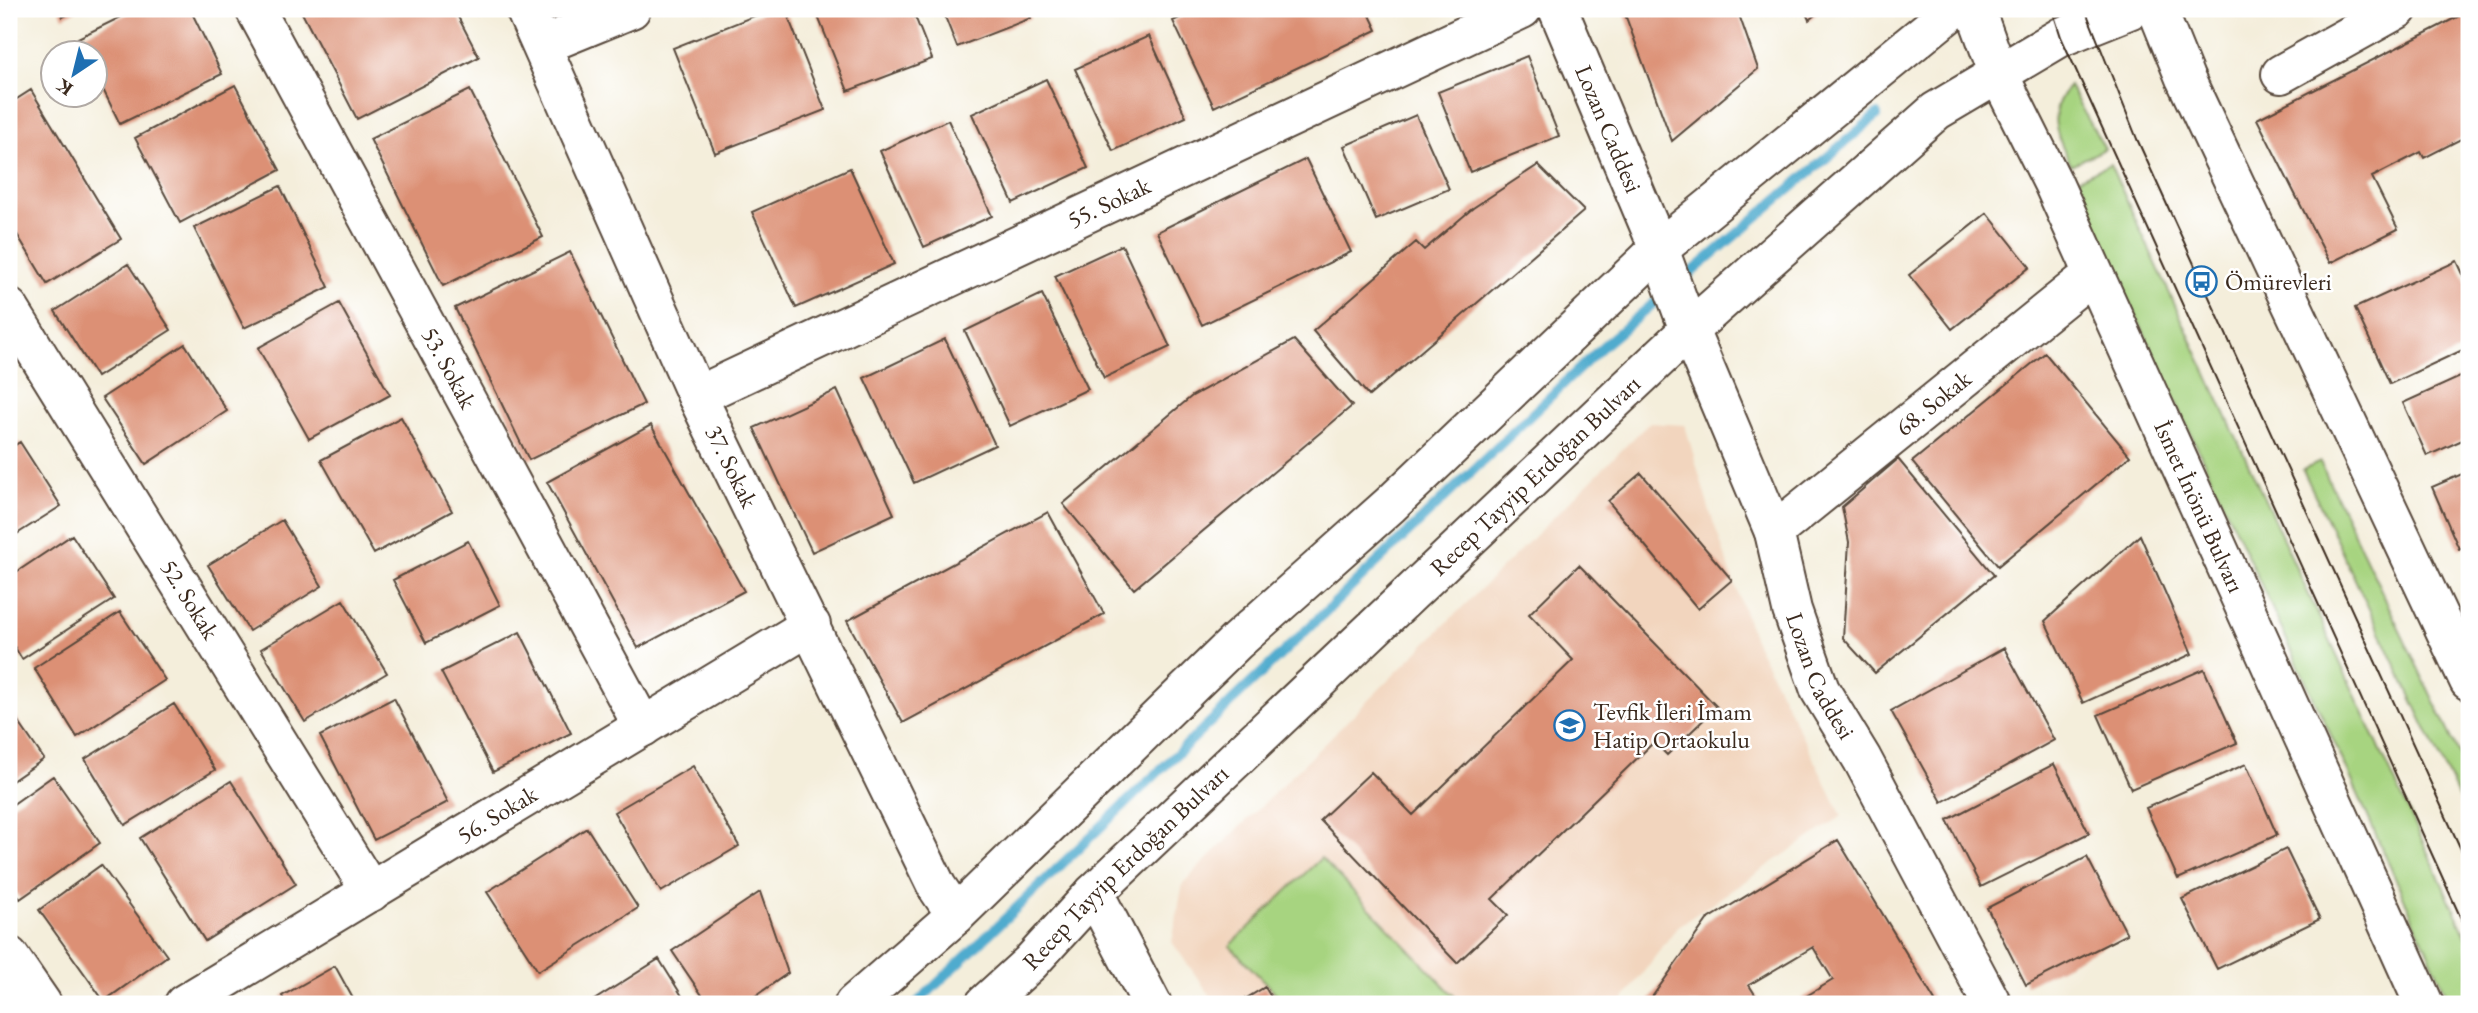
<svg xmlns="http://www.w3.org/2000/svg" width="2478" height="1013" font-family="'EB Garamond',serif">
  <rect width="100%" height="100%" fill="#fff"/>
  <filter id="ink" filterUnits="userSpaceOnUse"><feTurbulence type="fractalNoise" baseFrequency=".0143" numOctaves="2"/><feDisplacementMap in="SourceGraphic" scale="14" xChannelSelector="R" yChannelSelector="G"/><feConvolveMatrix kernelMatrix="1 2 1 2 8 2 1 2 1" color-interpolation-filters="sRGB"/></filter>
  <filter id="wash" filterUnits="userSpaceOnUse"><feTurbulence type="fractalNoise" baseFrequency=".00686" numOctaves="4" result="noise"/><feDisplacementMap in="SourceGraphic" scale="28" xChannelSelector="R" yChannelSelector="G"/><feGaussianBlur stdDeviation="1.57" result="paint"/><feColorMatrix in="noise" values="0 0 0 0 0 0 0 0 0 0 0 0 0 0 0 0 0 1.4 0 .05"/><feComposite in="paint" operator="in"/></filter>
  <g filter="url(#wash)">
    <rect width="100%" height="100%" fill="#f4eedb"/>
    <path fill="#f2d5be" d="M1649,423L1685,425L1709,509L1753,637L1842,816L1677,927L1620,1004H1216L1172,942L1183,883Z"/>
    <path fill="#a7d480" stroke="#717f4f" stroke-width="2" d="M2069,86L2105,149L2071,165C2057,137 2045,113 2069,86Z
      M2110,164L2469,942V1004H2451L2349,774L2111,262L2076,180Z
      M2320,462L2469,775V819L2303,470Z
      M1321,858L1462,1004H1286L1230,946Z"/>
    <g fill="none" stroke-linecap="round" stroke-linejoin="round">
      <path stroke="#50abce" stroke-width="10" d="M1679,283L1877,115
        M916,1004L1603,346L1666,293"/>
    </g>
    <g id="blocks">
      <path fill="#dc9075" d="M59,9H79L63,17Z
        M137,9H190L222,74L120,124L94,71V52H85L78,38Z
        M300,9H454L479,57L357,119Z
        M772,9H785L825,110L715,153L673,48Z
        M815,9H912L932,59L848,91Z
        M942,9H1027L1031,18L957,47Z
        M1198,9H1367L1377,30L1214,107L1173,21Z
        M1623,9H1737L1758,69L1672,141Z
        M1804,9H1822L1809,20Z
        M2469,11V135L2424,158L2421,152L2372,177L2398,229L2330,263L2257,119Z
        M1149,36L1186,117L1113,151L1075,69Z
        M1527,56L1559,136L1470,172L1438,92Z
        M1046,79L1088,168L1013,203L972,114Z
        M235,85L280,170L180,223L135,138Z
        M31,90L121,239L47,284L9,221V104Z
        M470,90L543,237L443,286L370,139Z
        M1416,115L1449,189L1376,220L1344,146Z
        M948,120L992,216L924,247L880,151Z
        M1306,159L1351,252L1202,325L1157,232Z
        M1538,165L1584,211L1369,396L1313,331L1416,242L1424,250L1473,208Z
        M850,168L894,264L796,308L752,212Z
        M280,186L329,287L244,328L194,228Z
        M1987,213L2030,267L1952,329L1909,275Z
        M1122,245L1170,347L1104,378L1055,276Z
        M570,252L644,404L529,460L455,308Z
        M2457,261L2469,287V347L2390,384L2355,308Z
        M128,264L171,330L97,377L55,311Z
        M1042,294L1088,389L1010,426L965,331Z
        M339,303L390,395L309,439L258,348Z
        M945,339L995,445L914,483L864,378Z
        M1294,340L1352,406L1134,589L1063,504L1192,396Z
        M185,344L227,411L146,464L102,398Z
        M2045,353L2130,456L1998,566L1912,462Z
        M2469,373V437L2427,456L2403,403Z
        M837,390L894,514L812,552L754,428Z
        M401,417L452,511L374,554L321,460Z
        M651,425L744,591L638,648L547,482Z
        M20,442L61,506L9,539V449Z
        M1898,459L1994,575L1875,673L1843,638L1849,542L1842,507Z
        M2469,471V544L2459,549L2432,487Z
        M1641,473L1732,580L1698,609L1608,501Z
        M1048,512L1104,614L903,723L847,621Z
        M282,520L322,586L249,631L208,565Z
        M72,535L114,599L22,659L9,638V577Z
        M2140,535L2192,654L2083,703L2045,621Z
        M468,541L500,605L426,643L393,580Z
        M1579,565L1717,707L1667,755L1654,742L1492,899L1508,915L1457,963L1320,820L1371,772L1413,815L1573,660L1529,614Z
        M343,600L387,673L305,722L261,649Z
        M120,612L165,680L77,737L34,668Z
        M520,632L571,733L493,772L441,672Z
        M2004,648L2054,740L1942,802L1891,711Z
        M2204,669L2237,743L2131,789L2098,715Z
        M394,698L448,802L374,840L320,736Z
        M174,704L215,770L125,825L85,759Z
        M9,708L44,759L9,783Z
        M2054,764L2089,833L1981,887L1947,820Z
        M2246,764L2277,835L2178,879L2146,808Z
        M693,766L739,846L661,892L614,812Z
        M53,776L100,843L20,899L9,882V807Z
        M231,781L296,884L205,941L140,838Z
        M587,828L638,908L538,971L487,892Z
        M1838,840L1935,1001L1930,1004H1793L1833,980L1813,947L1749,985L1761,1004H1647L1707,920Z
        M2286,849L2320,919L2217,969L2182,899Z
        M2087,857L2127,934L2026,985L1987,908Z
        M101,865L167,956L104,1001L39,910Z
        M760,892L788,973L744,1004H708L672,951Z
        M659,959L687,1004H588Z
        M335,966L356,1004H286L282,996Z
        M1265,987L1275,1004H1237Z"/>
    </g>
  </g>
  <g filter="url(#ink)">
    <use href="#blocks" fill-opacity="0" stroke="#57473a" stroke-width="2"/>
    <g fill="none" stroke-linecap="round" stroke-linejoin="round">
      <defs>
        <g id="minor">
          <path id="s1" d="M255,9L643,727"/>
          <path id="s2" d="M525,9L697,396L937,887L956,915"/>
          <path d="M543,45L631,9"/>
          <path d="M2281,74L2398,9"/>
          <path id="s3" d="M9,308L371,892"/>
          <path id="s4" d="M697,396L1522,9"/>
          <path id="s5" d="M1774,532L2093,274"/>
          <path d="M1094,893L1152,1004"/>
          <path d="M9,956L42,1004"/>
          <path id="s6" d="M184,1004L811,625"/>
        </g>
        <g id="secondary">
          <path id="s7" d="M1558,9L1659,249"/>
          <path id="s8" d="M1689,330L1774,532L1792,610L1820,690L1862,759L1992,1004"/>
        </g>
        <g id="primary">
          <path id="s9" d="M1975,9L1999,75L2053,183L2424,1004"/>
          <path d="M2157,9L2185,78L2469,681"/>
          <path d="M1659,249L1689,330"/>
          <path d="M854,1004L956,915L1237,641L1390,505L1659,249L1954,9"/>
          <path id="s10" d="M985,1004L1030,963L1094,893L1689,330L1936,111L2061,37L2131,9"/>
        </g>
      </defs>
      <use href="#minor" stroke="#57473a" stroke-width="42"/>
      <use href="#secondary" stroke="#57473a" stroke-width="42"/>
      <use href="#primary" stroke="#57473a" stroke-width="42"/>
      <use href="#minor" stroke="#fff" stroke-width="38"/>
      <use href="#secondary" stroke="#fff" stroke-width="38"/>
      <use href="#primary" stroke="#fff" stroke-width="38"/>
      <path stroke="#3b2a1e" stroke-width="2" d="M2052,9L2061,37L2469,936
        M2085,9L2137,139L2469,867"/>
    </g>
  </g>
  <defs>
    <symbol id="bus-ring" viewBox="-11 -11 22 22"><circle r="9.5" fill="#fff" stroke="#1f6fb2" stroke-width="1.5"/><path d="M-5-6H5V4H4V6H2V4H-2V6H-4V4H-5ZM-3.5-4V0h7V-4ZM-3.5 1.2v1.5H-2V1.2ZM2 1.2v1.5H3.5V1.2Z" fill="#1f6fb2"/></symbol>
    <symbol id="school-ring" viewBox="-11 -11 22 22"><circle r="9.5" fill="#fff" stroke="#1f6fb2" stroke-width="1.5"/><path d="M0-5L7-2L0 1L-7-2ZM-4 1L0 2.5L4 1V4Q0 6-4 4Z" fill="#1f6fb2"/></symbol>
  </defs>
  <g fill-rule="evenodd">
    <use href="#bus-ring" x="2184" y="264" width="35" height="35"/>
    <use href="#school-ring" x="1552" y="708" width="35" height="35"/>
  </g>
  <g text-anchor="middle" stroke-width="5" stroke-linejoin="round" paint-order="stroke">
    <g font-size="24" fill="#3b2a1e" stroke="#fff">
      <text dy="8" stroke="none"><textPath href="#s7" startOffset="130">Lozan Caddesi</textPath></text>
      <text dy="8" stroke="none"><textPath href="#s4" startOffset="455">55. Sokak</textPath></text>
      <text dy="8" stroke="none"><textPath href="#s1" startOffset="408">53. Sokak</textPath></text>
      <text dy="8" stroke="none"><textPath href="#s5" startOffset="205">68. Sokak</textPath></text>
      <text dy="8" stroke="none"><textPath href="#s2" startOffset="502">37. Sokak</textPath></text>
      <text dy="8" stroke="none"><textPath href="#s10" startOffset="763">Recep Tayyip Erdoğan Bulvarı</textPath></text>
      <text dy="8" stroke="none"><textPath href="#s9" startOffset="546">İsmet İnönü Bulvarı</textPath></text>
      <text dy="8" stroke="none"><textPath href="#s3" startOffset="343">52. Sokak</textPath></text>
      <text dy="8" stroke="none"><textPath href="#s8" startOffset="371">Lozan Caddesi</textPath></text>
      <text dy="8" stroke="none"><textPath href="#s6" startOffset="366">56. Sokak</textPath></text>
      <text dy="8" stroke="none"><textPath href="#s10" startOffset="196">Recep Tayyip Erdoğan Bulvarı</textPath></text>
    </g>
    <g font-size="24" fill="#3b2a1e" stroke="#fff" text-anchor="start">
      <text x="2225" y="290">Ömürevleri</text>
      <text x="1593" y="720">Tevfik İleri İmam<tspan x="1593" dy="28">Hatip Ortaokulu</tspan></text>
    </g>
  </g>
  <rect width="2478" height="1013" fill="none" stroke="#fff" stroke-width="35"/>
  <g transform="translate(74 74) rotate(215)"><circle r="33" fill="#ffffff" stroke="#b1aaa5" stroke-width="2"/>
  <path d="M0-5L12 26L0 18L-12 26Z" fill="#1f6fb2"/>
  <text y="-10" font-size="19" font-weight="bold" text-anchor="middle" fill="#3b2a1e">K</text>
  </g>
</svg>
